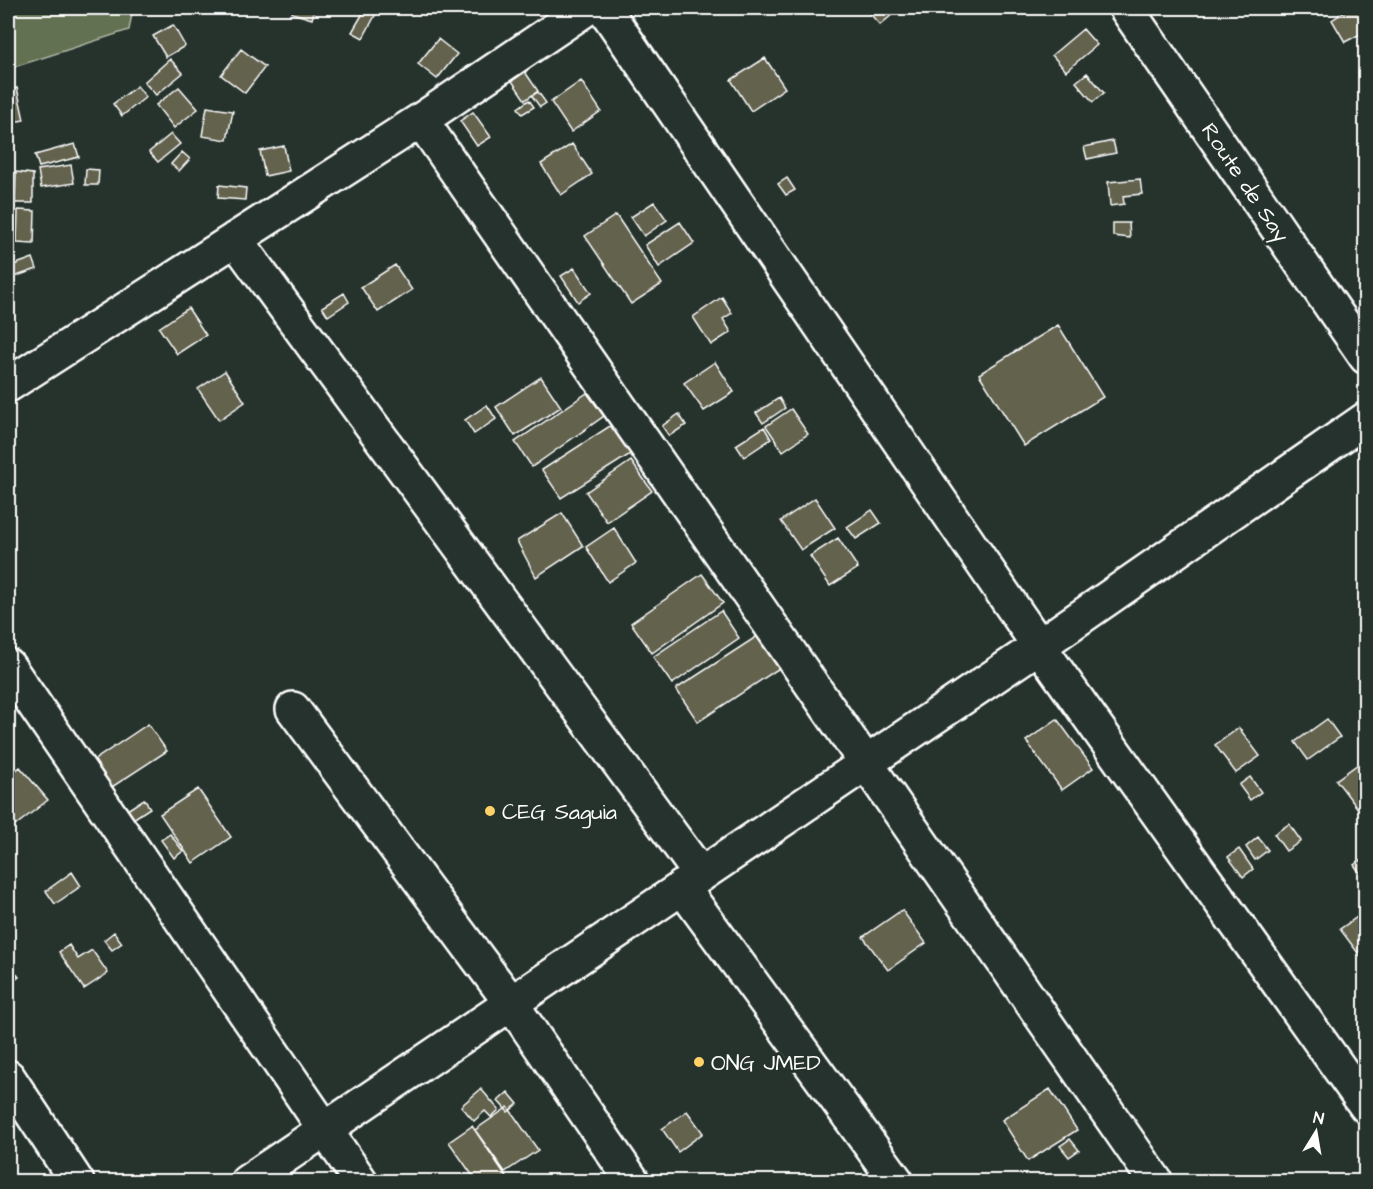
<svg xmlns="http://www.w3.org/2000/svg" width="1373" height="1189" font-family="'Architects Daughter',sans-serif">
  <rect width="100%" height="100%" fill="#26332d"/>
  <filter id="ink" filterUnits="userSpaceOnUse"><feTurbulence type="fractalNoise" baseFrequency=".0167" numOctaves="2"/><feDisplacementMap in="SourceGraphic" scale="12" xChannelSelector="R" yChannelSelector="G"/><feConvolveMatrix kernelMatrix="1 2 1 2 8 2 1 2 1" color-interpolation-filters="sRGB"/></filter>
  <g filter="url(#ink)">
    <path fill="#647152" stroke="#b2b8a8" stroke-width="1.5" d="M8,8H133L129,30L8,69Z"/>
    <path fill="#64624e" stroke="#fff" stroke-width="1.5" d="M293,8H315L312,19L292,13Z
      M366,8L377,12L363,38L352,32Z
      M865,8H900L880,25Z
      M1350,8H1366V31L1345,42L1332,20Z
      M173,25L185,46L166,57L153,36Z
      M1083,29L1097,45L1066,71L1052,55Z
      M438,39L457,54L437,79L418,64Z
      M241,49L265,67L245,93L221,75Z
      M765,58L785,88L751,111L731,80Z
      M170,59L183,73L156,95L144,82Z
      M525,72L538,91L525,100L512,81Z
      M1087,73L1104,93L1093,102L1076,82Z
      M581,81L601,111L571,132L551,102Z
      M137,86L146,97L122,116L113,104Z
      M179,87L198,109L174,128L156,105Z
      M17,88L24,120L8,123V90Z
      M538,92L546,103L540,107L532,96Z
      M529,100L534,107L522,114L518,108Z
      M207,107L233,111L227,140L202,136Z
      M473,112L491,137L477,146L460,121Z
      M171,134L180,144L158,162L149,152Z
      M1113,141L1116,153L1087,159L1084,147Z
      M75,144L79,157L39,167L35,155Z
      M572,144L592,174L561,195L541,164Z
      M284,146L289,171L265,176L260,151Z
      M182,152L190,159L179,171L171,164Z
      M71,165L74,183L41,188L38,170Z
      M86,169L99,170L98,185H85Z
      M16,172L33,174V203H15Z
      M787,178L795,190L786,195L778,184Z
      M1140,179L1142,194L1123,196L1124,204L1110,206L1108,182Z
      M219,185L246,188L245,200L218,198Z
      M654,202L667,220L644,236L631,217Z
      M18,210L35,211L34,244L17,243Z
      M616,215L662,284L631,304L585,236Z
      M680,222L694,243L659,267L645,245Z
      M1113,223H1129L1130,238L1113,236Z
      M33,258L37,269L11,278L8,267Z
      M395,265L412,290L378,312L361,287Z
      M574,268L591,293L578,302L561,276Z
      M344,293L349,302L328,316L322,307Z
      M722,297L732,313L723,319L731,332L711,345L693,317Z
      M188,308L206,335L177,354L159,328Z
      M1058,325L1103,397L1024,446L979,374Z
      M715,362L734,392L704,411L684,383Z
      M225,371L245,402L219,420L198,389Z
      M541,377L561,407L515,436L496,407Z
      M587,393L604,416L532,467L515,442Z
      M779,398L785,408L763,423L756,413Z
      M487,405L496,419L474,434L465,420Z
      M791,409L808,434L783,451L766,426Z
      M679,414L686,425L669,436L662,426Z
      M613,424L632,453L561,498L542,470Z
      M764,427L771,439L744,457L736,445Z
      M631,461L652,491L607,522L586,492Z
      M815,498L835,528L801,550L781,521Z
      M872,510L881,523L856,539L847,527Z
      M562,513L583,546L536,577L517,541Z
      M614,528L636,563L608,582L586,547Z
      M838,538L858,568L830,586L810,556Z
      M702,574L723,603L652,653L631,623Z
      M721,611L739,638L672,684L653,657Z
      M762,633L784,665L698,722L676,689Z
      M1057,719L1093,768L1062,790L1026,741Z
      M1327,719L1340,737L1308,760L1295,742Z
      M148,724L167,751L112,787L93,761Z
      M1239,728L1260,756L1236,773L1215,745Z
      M1361,762L1366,768L1365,818L1336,780Z
      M20,767L48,800L16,825L8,814V777Z
      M1250,777L1261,792L1250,800L1239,785Z
      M198,789L231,837L193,863L160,814Z
      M144,799L150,808L127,823L121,814Z
      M1289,824L1301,841L1286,851L1274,834Z
      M170,834L183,851L174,858L161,840Z
      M1258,837L1268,850L1255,860L1246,847Z
      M1239,849L1253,869L1243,877L1228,857Z
      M1366,856V881L1354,865Z
      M72,872L81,886L55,904L46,891Z
      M902,910L926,943L888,970L863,937Z
      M1366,911V953L1361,957L1340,929Z
      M114,932L122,943L112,950L104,940Z
      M69,945L78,959L92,950L108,973L84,989L59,952Z
      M8,962L19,977L8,985Z
      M481,1089L499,1110L491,1117L485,1111L474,1121L461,1106Z
      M1050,1089L1077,1130L1028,1161L1002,1120Z
      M508,1092L518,1104L508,1112L498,1101Z
      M508,1107L538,1150L505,1172L475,1130Z
      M687,1111L703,1133L678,1152L662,1129Z
      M472,1126L508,1179L504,1182H477L449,1142Z
      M1070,1139L1079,1150L1069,1157L1060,1146Z"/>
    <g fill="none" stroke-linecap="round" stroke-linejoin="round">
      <defs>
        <path id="minor" d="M604,8L1039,646L1366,1106
          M421,120L1156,1182
          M235,239L701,875
          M8,385L421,120L587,8
          M8,666L361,1182
          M293,709L511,1003L633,1182
          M682,887L897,1182
          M8,1077L77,1182
          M247,1182L1039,646L1366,419"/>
        <path id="major" d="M1126,8L1366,357"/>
      </defs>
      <use href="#minor" stroke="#fff" stroke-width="38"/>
      <use href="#major" stroke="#fff" stroke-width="38"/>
      <use href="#minor" stroke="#26332d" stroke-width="33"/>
      <use href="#major" stroke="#26332d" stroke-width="33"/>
    </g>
  </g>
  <g fill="#ffd166" stroke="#26332d" stroke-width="2">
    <circle cx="490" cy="811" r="6"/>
    <circle cx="699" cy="1062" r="6"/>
  </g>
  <g text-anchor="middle" stroke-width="6" stroke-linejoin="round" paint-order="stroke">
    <g font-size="22" fill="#fff" stroke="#26332d">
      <text transform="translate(1246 182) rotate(56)" y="8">Route de Say</text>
    </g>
    <g font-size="22" fill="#fff" stroke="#26332d" text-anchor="start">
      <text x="502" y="819">CEG Saguia</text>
      <text x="711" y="1070">ONG JMED</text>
    </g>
  </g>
  <rect width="1373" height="1189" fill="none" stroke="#26332d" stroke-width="30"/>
  <rect x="15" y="15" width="1343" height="1159" fill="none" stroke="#fff" stroke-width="2" filter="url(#ink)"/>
  <g transform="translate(1316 1132) rotate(11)" stroke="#26332d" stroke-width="4.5" paint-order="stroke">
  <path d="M0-4.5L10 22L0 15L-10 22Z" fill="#ffffff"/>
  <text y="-9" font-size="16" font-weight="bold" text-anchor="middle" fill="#ffffff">N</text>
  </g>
</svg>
